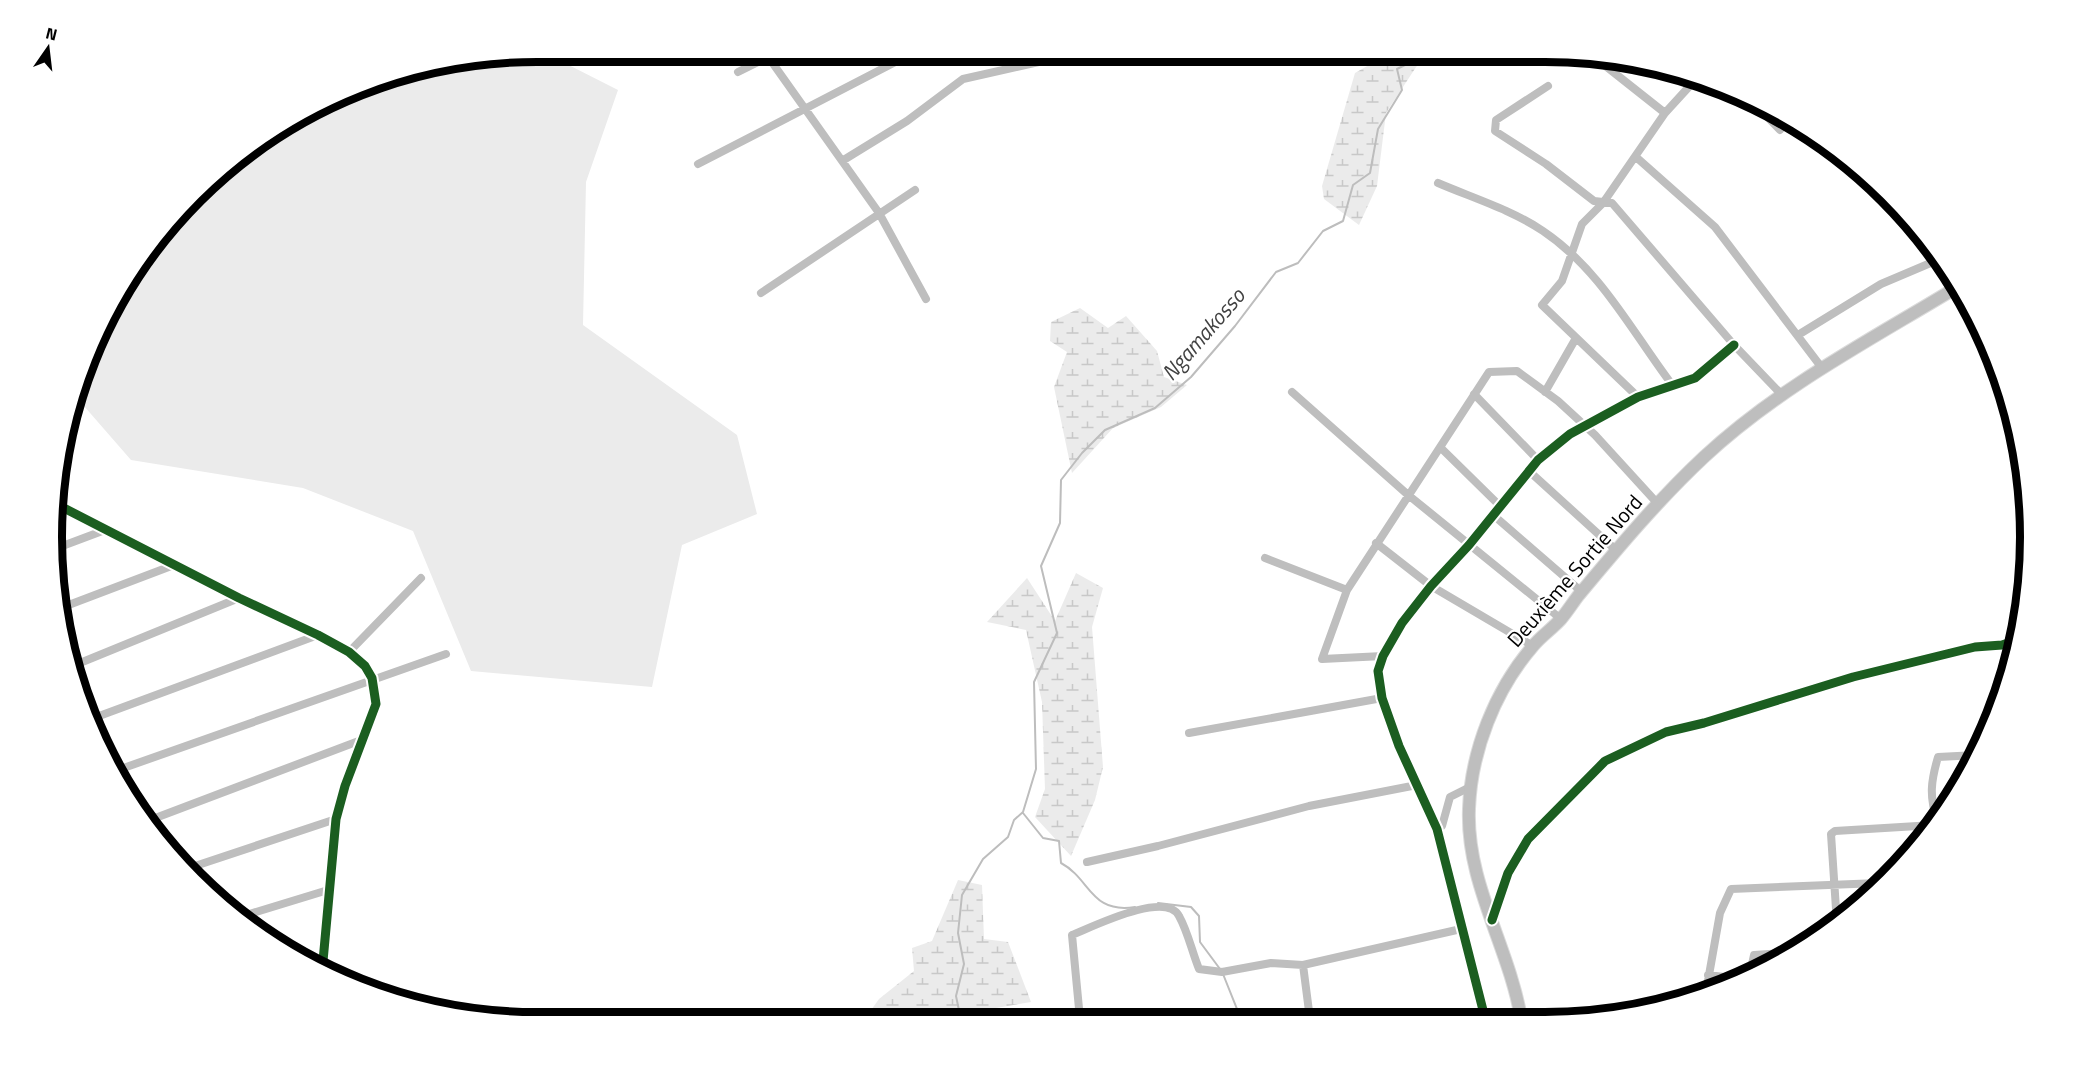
<svg xmlns="http://www.w3.org/2000/svg" width="2081" height="1073" font-family="'Titillium Web',sans-serif">
  <defs>
    <pattern id="wetland-marsh" width="20" height="14" patternUnits="userSpaceOnUse" patternTransform="scale(1.5)"><rect width="20" height="14" fill="#ebebeb"/><path d="M1 5h8M5 5V1M11 12h8M15 12V8" fill="none" stroke="#c8c8c8"/></pattern>
  </defs>
  <rect width="100%" height="100%" fill="#fff"/>
  <path fill="#ebebeb" d="M541,51L618,90L586,182L583,325L737,435L757,514L682,545L652,687L471,671L413,531L303,488L131,460L77,398L116,293L171,217L241,152L380,77Z"/>
  <path fill="url(#wetland-marsh)" d="M1392,52H1447L1418,64L1386,113L1377,186L1359,225L1324,199L1322,186L1355,73Z
    M1080,308L1108,328L1126,316L1157,351L1164,377L1187,385L1161,407L1113,428L1072,473L1054,387L1067,352L1050,341L1051,322Z
    M1076,573L1103,588L1092,627L1103,767L1095,800L1071,856L1035,817L1045,789L1042,702L1026,630L987,622L1027,578L1055,621Z
    M958,880L982,885L984,939L1008,942L1031,1002L990,1009L987,1020H864L879,999L914,971L912,948L932,941Z"/>
  <g fill="none" stroke-linecap="round" stroke-linejoin="round">
    <path stroke="#bdbdbd" stroke-width="2" d="M1023,813L1043,838L1059,841L1061,863C1091,879 1090,914 1135,907
      M1158,903L1191,907L1199,916L1200,942L1220,969
      M1223,974L1241,1019
      M961,1020L956,996L964,964L958,933L962,895L983,859L1008,837L1014,820L1023,812L1036,769L1034,682L1057,633L1041,566L1060,523L1061,480L1082,453L1105,430L1155,408L1191,377L1235,326L1276,272L1298,263L1323,231L1343,221L1353,185L1370,173L1378,129L1402,90L1397,69L1431,52"/>
    <defs>
      <path id="primary" d="M1521,1018C1509,947 1466,883 1469,809C1471,751 1495,690 1533,646C1541,636 1552,629 1561,619C1567,612 1572,604 1578,596C1618,548 1658,500 1704,457C1779,387 1872,339 1959,286"/>
    </defs>
    <use href="#primary" stroke="#dbdbdb" stroke-width="14"/>
    <path stroke="#bebebe" stroke-width="8" d="M764,51L879,213L926,299
      M1598,60L1665,113
      M738,72L768,57
      M1548,86L1496,120L1495,131L1546,164L1594,201L1612,203L1734,345L1781,394
      M1747,96L1780,130
      M1636,157L1715,227L1822,368
      M842,161L907,121L963,79L1052,59
      M698,164L905,57
      M1438,183C1473,198 1512,210 1543,231C1601,270 1632,332 1673,386
      M761,293L915,190
      M1798,335L1881,284L1940,259
      M1292,392L1407,494L1561,619
      M1545,392L1576,338
      M1474,394L1538,460
      M1638,397L1542,305L1562,281L1582,224L1603,203L1665,113L1697,78
      M1441,448L1500,506
      M1530,472L1617,551
      M58,505L239,598L318,635L349,652L365,666L372,678L376,704L345,786L336,819L322,972
      M1492,514L1582,592
      M1376,543L1431,586L1533,646
      M57,548L105,530
      M1265,558L1347,590
      M58,609L174,565
      M349,652L421,578
      M1383,656L1322,659L1347,590L1489,372L1517,371L1558,401L1595,435L1658,504
      M75,665L239,598
      M91,719L318,635
      M1189,733L1382,698
      M115,771L446,654
      M150,820L364,739
      M1937,820C1929,796 1931,781 1938,757L1977,755
      M1437,829L1442,826L1450,797L1470,787
      M1087,862L1158,846L1309,806L1417,785
      M186,869L336,819
      M243,916L328,890
      M1492,920L1508,873L1528,839L1605,761L1666,732L1704,723L1853,677L1975,647L2002,645L2017,640
      M1837,924L1831,834L1835,831L1934,825
      M1303,965L1461,929
      M1750,973L1754,955L1786,953
      M1708,975L1740,979
      M1706,992L1720,913L1731,889L1879,883
      M1485,1018L1437,829L1399,746L1382,698L1378,671L1383,656L1402,623L1431,586L1469,545L1538,460L1570,434L1638,397L1695,378L1734,345
      M1080,1019L1072,935C1092,927 1166,890 1179,916C1188,932 1192,952 1199,969L1222,972L1271,963L1303,965L1310,1019"/>
    <use href="#primary" stroke="#bebebe" stroke-width="12"/>
    <defs>
      <path id="cycleway" d="M58,505L239,598L318,635L349,652L365,666L372,678L376,704L345,786L336,819L322,972
        M1492,920L1508,873L1528,839L1605,761L1666,732L1704,723L1853,677L1975,647L2002,645L2017,640
        M1485,1018L1437,829L1399,746L1382,698L1378,671L1383,656L1402,623L1431,586L1469,545L1538,460L1570,434L1638,397L1695,378L1734,345"/>
    </defs>
    <use href="#cycleway" stroke="#fff" stroke-width="13"/>
    <use href="#cycleway" stroke="#1b5e20" stroke-width="9"/>
  </g>
  <g text-anchor="middle" stroke-width="4.5" stroke-linejoin="round" paint-order="stroke">
    <g font-size="21" fill="#000" stroke="#fff">
      <text transform="translate(1575 571) rotate(-49)" y="7">Deuxième Sortie Nord</text>
    </g>
    <g font-size="22" font-style="italic" fill="#424242" stroke="#fff">
      <text transform="translate(1203 334) rotate(-49)" y="8">Ngamakosso</text>
    </g>
  </g>
  <path d="M0 0H2081V1073H0ZM537 62H1545A475 475 0 0 1 2020 537V537A475 475 0 0 1 1545 1012H537A475 475 0 0 1 62 537V537A475 475 0 0 1 537 62Z" fill="#fff" fill-rule="evenodd"/>
  <path fill="none" stroke="#000" stroke-width="8" d="M537 62H1545A475 475 0 0 1 2020 537V537A475 475 0 0 1 1545 1012H537A475 475 0 0 1 62 537V537A475 475 0 0 1 537 62Z"/>
  <g transform="translate(48 48) rotate(14)" stroke="#ffffff" stroke-width="4.5" paint-order="stroke">
  <path d="M0-4.5L10 22L0 15L-10 22Z" fill="#000000"/>
  <text y="-9" font-size="16" font-weight="bold" text-anchor="middle" fill="#000000">N</text>
  </g>
</svg>
